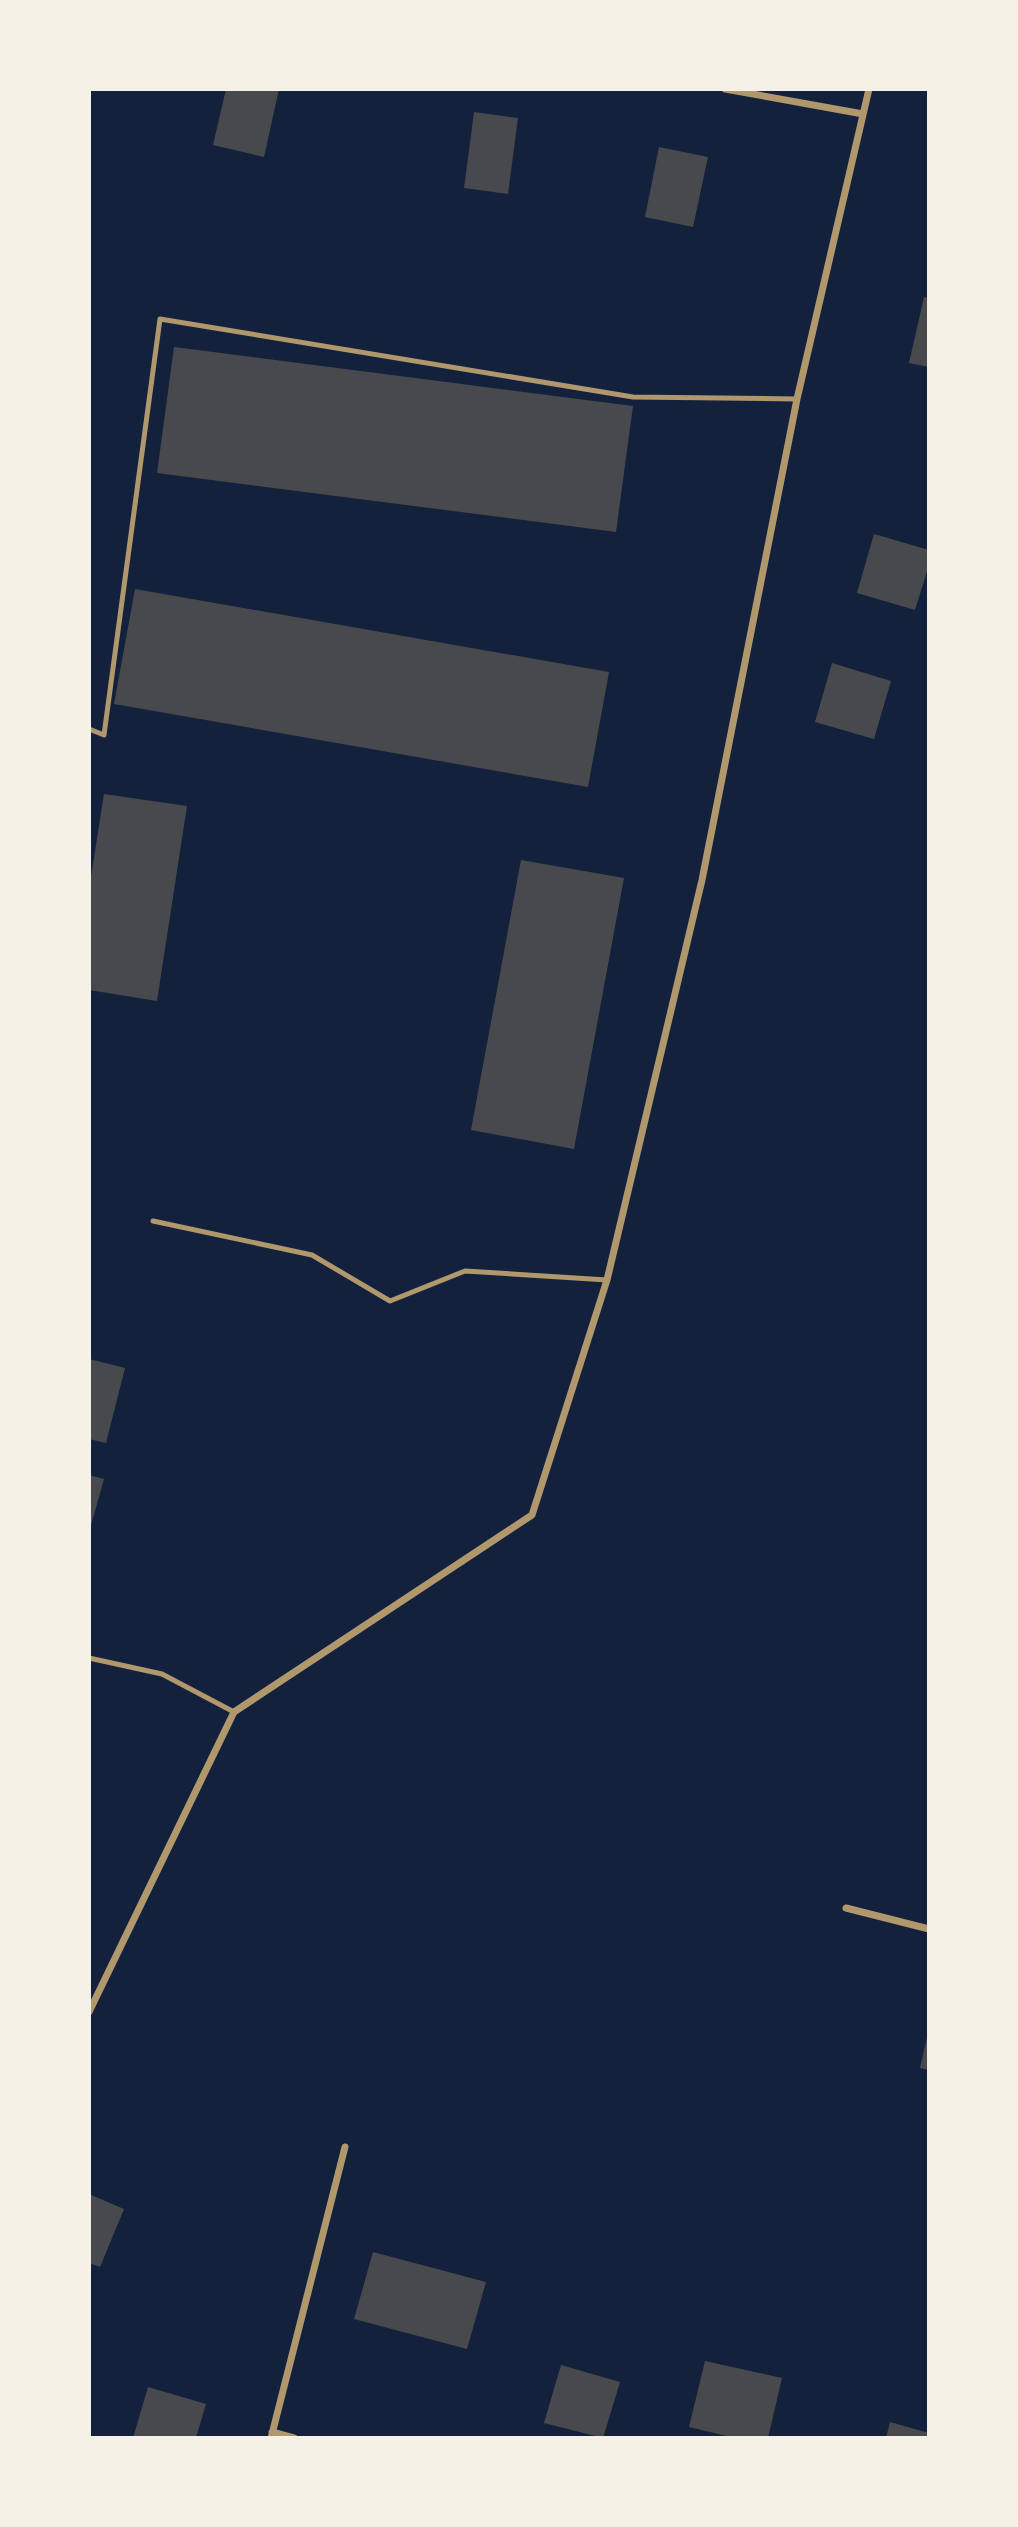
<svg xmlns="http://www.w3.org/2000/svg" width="1018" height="2527" font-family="Literata,serif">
  <rect width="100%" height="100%" fill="#14213d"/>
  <path fill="#48494c" d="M226,89H279L264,157L213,145Z
    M474,112L518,118L508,194L464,188Z
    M659,147L708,157L693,227L645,217Z
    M924,297L929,298V367L909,363Z
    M174,347L633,406L616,532L157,473Z
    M874,534L929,550V565L915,610L857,593Z
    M135,589L609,672L588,787L114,704Z
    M832,663L891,681L874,739L815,722Z
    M104,794L187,806L157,1001L89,990V889Z
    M521,860L624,878L574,1149L471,1130Z
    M89,1359L125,1368L106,1443L89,1439Z
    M89,1475L104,1479L90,1529H89Z
    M928,2033H929V2070L920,2068Z
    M89,2194L124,2209L100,2267L89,2263Z
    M373,2252L486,2282L467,2349L354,2319Z
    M705,2361L782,2378L768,2438H735L689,2427Z
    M561,2365L620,2382L603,2438L544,2423Z
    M148,2387L206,2404L196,2438H133Z
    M890,2422L929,2433V2438H886Z"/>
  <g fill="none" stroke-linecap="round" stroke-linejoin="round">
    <path stroke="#b1986c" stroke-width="5" d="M89,729L104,735L160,319L633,397L797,399
      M153,1221L312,1255L390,1301L465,1271L607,1280
      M89,1658L162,1674L234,1712"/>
    <path stroke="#b1986c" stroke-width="7" d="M725,89L863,114
      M846,1908L929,1929
      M89,2012L234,1712L532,1515L607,1280L702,880L797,399L869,89
      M272,2432L294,2438
      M271,2438L345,2147"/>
  </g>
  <rect width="1018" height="2527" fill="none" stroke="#f6f1e7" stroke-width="182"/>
</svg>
